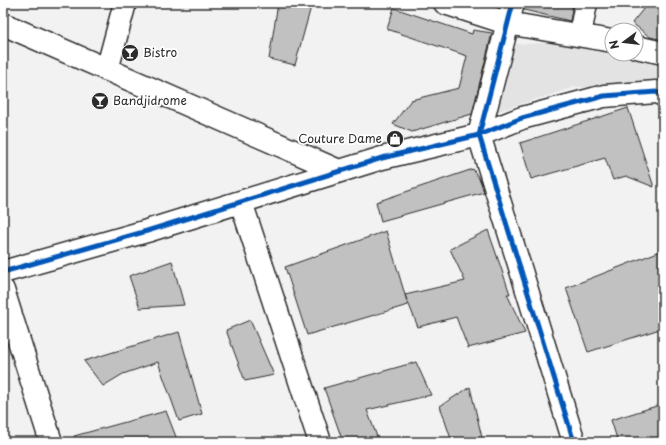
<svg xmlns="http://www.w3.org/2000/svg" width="666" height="445" font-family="'Playpen Sans',sans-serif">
  <rect width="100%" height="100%" fill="#f2f2f2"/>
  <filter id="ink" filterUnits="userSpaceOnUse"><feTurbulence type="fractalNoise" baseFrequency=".025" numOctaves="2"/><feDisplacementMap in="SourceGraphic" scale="8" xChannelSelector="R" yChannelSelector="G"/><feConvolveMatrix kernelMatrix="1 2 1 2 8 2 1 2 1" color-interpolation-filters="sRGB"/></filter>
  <g filter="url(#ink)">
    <path fill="#e3e3e3" d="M555,43L663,65V88L575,87L498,111L516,44Z"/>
    <path fill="#c1c1c1" stroke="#2b2b2b" d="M278,3H312L295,65L269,59Z
      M525,3H573L570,21L524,10Z
      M648,3H663V40L650,37L632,23Z
      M394,8L472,34L473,30L492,33L472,114L412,132L393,124L411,100L459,88L467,56L387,29Z
      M628,108L654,187L626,176L613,180L605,158L531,179L520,143Z
      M473,169L481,182L484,192L381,221L376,202Z
      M488,230L510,294H507L525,333L468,348L456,317L418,327L405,295L465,281L450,249Z
      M386,231L408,305L307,335L285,267Z
      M663,250V328L588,352L566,288Z
      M172,261L184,305L140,308L129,276Z
      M250,320L274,375L245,381L226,330Z
      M179,332L202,414L179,421L158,362L123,374L103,386L84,361Z
      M416,362L431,395L367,410L379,442H343L324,388Z
      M470,387L483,442H452L440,406Z
      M663,404V442H618L611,420Z
      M166,411L178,442H75L74,436Z"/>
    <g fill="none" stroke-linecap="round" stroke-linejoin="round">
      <defs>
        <path id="minor" d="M445,3L507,23L612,41
          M513,3L479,135L574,442
          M3,24L339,171
          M580,35L586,3
          M636,47L663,53
          M107,70L125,3
          M241,202L320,442
          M3,272L147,231L382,158L479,135L522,118L604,96L656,92L663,95
          M3,290L51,442"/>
      </defs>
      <use href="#minor" stroke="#2b2b2b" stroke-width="25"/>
      <use href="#minor" stroke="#fff" stroke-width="22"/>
      <defs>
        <path id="cycleway" d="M513,3L479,135L574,442
          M3,272L147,231L382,158L479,135L522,118L604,96L656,92L663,95"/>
      </defs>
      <use href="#cycleway" stroke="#fff" stroke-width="8"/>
      <use href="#cycleway" stroke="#0057b8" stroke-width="5"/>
    </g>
  </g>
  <defs>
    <symbol id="bar-disc" viewBox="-11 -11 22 22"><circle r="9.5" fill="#2b2b2b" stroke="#fff"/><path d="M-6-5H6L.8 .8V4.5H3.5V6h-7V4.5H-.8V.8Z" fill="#fff"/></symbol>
    <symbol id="shop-disc" viewBox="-11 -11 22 22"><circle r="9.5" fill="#2b2b2b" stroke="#fff"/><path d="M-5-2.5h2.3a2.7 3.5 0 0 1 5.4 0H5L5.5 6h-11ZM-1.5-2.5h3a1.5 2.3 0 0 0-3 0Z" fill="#fff"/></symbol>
  </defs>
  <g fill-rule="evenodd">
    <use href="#bar-disc" x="120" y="43" width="20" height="20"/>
    <use href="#bar-disc" x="90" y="91" width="20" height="20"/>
    <use href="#shop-disc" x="385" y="129" width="20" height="20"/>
  </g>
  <g text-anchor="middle" stroke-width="3.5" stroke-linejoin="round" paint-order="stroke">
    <g font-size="12" fill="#2b2b2b" stroke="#fff" text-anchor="start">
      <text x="143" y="57">Bistro</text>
      <text x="113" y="105">Bandjidrome</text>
      <text x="382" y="143" text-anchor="end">Couture Dame</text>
    </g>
  </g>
  <rect width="666" height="445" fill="none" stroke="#fff" stroke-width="16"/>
  <rect x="8" y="8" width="650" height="429" fill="none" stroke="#2b2b2b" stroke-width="1.5" filter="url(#ink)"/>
  <g transform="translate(624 42) rotate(255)"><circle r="19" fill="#ffffff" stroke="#aaaaaa"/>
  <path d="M0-3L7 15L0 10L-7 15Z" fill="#2b2b2b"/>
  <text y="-6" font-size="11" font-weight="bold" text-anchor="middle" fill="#2b2b2b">N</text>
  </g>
</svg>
